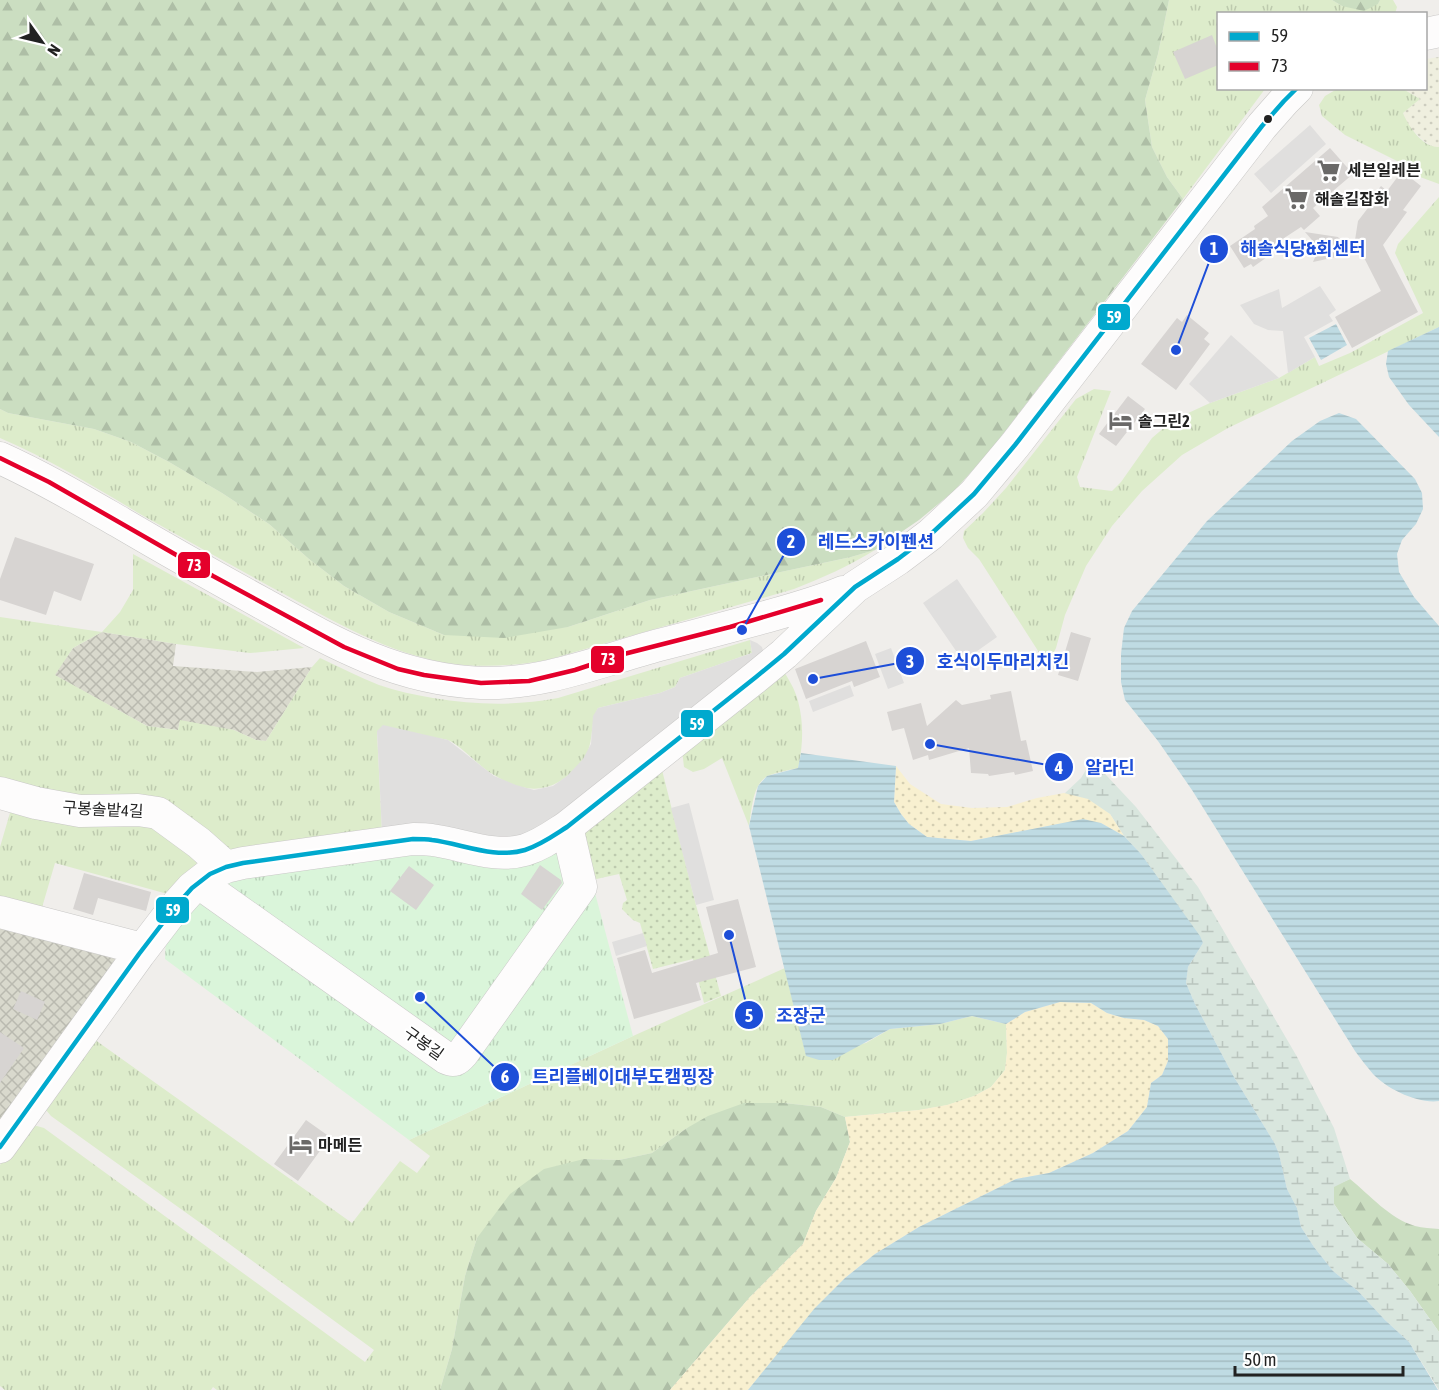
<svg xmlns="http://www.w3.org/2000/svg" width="1439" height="1390" font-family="'Asap Condensed','Noto Sans KR',sans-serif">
  <defs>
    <pattern id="construction-cross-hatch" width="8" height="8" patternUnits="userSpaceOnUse" patternTransform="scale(1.5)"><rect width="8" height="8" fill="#d9d9cd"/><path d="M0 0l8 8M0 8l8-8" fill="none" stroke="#babab0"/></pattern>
    <pattern id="farmland-dots" width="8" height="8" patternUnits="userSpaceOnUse" patternTransform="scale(1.5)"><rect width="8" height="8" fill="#efefdf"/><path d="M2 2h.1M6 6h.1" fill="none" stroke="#cdcdbf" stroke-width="1.8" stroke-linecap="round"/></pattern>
    <pattern id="grass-tufts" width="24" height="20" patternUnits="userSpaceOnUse" patternTransform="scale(1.5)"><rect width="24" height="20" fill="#ddeccb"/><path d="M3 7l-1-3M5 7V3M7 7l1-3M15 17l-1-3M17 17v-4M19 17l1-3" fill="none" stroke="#bdcaae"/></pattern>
    <pattern id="forest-firs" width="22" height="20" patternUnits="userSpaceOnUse" patternTransform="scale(1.5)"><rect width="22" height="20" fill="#cbdec1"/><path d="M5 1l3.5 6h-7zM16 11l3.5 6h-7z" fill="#aebea6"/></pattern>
    <pattern id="wetland-marsh" width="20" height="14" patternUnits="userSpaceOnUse" patternTransform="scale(1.5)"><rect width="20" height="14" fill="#d9e6de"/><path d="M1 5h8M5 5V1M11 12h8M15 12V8" fill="none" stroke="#bac5be"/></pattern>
    <pattern id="sand-dots" width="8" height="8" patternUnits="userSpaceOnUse" patternTransform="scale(1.5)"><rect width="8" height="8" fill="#f8f0d0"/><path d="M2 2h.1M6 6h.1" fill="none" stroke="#d4ceb2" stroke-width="1.8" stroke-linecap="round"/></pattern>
    <pattern id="park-tufts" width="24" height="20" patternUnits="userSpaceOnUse" patternTransform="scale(1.5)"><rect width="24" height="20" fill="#daf5da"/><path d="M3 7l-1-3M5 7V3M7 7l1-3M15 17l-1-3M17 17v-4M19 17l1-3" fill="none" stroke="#bbd2bb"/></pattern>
    <pattern id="garden-dots" width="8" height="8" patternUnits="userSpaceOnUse" patternTransform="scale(1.5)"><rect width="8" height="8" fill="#ddeccb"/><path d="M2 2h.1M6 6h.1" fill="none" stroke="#bdcaae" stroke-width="1.8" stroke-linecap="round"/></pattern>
    <pattern id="water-rules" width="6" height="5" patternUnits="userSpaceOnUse" patternTransform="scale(1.5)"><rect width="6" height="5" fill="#bfdbe3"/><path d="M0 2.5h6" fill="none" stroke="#a4bcc2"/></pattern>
  </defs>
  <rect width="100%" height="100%" fill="#f0eeeb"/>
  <path fill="url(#construction-cross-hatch)" d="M102,632L176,644L173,666L257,672L312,667L266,741L256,740L234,730L180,721L178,730L147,726L54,675L73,648Z
    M0,922L115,952L120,965L0,1130Z"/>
  <path fill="url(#farmland-dots)" d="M1439,57V147L1434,148L1424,141L1408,126L1403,113L1420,99L1403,89L1426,88V59Z"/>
  <path fill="url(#grass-tufts)" d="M1169,0H1332L1342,6L1378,4L1380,0H1393L1397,7L1395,14H1218V88L1265,89L1183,199L1167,177L1152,147L1145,100L1158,54Z
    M1337,89H1403L1420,99L1403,113C1408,126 1423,148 1439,147V184L1420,177L1401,163L1345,135L1322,116L1319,105L1325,96Z
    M1439,197V327L1228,428L1182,455L1142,491L1112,526L1086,566L1065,615L1056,648L1052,656L1046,658L1040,654L979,559L968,548L963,538L964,531L983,513L1006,488L1076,399L1094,389L1111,391L1077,477L1080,487L1112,491L1121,482L1152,438L1173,420L1210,403L1279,378L1315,357L1319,366L1350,353L1423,313L1395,253L1398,244Z
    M0,409L8,413L94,429L131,442L169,462L222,493L269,524L309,559L344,586L389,612L444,635L568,627L650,600L851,557L875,550C849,566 822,578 794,589L547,660C514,666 480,668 447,663C388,653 335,622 284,594C236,568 188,541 140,514C95,487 49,459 0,438Z
    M133,554L304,648L250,653L176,644L102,632L73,648L55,675L147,726L178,730L180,720L234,730L256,740L266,741L312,667L320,658C340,667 359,677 379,685C397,691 415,695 433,698C477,705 515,706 558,698L750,640L752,653L680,678L675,687L660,693L598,708C589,725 595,744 583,760C557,793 529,797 494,775C478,766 466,750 450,741C444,738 434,738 427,737C410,735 394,734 377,732L382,832L241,855L88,802L0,783V617L102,632L120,612L133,590Z
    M781,667C788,678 795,689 798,701C804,723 803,747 798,768C789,770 778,772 770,775C752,782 752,810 749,826L722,758L704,769L693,772L684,767L682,750Z
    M12,806L154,822L196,855L197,871L175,896L55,863L41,911L0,900V847Z
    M785,968L806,1055L866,1043L890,1029L940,1024L972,1016L1006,1024L1007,1053L1005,1070L991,1087L974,1096L948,1105L919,1110L845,1117L821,1107L784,1103L687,1128L652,1153L619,1160L584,1159L477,1238L465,1276L452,1349L440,1390H217L213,1387L211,1390H5L0,1386V1165L27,1127L37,1126L44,1128L365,1362L374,1350L213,1232L51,1116L46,1110V1101L91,1037L352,1223L400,1161L417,1173L430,1156L409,1140L633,1036Z"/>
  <path fill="url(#forest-firs)" d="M0,0H1169L1158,54L1145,100L1152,147L1167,177L1183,199L990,451L954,491L919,520L875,550L851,557L650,600L568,627L504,638L444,635L389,612L344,586L309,559L269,524L222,493L169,462L131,442L94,429L8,413L0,409Z
    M1332,0H1380L1378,4L1364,11L1342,6Z
    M744,1103H784L821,1107L845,1117L850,1142L836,1178L816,1211L803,1244L750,1297L670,1390H440L452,1349L465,1276L477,1238L510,1194L544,1169L584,1159L619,1160L652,1153L687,1128L708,1116Z
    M1350,1179C1371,1196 1389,1218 1415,1226C1423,1228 1431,1228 1439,1229V1332L1410,1291L1388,1264L1357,1238L1334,1204V1186Z"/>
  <path fill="url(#wetland-marsh)" d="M1092,760L1136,807L1198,887L1296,1055L1334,1128L1350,1179L1334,1187V1204L1357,1238L1388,1264L1410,1291L1439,1332V1390L1409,1342L1385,1320L1358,1291L1333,1271L1314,1247L1301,1227L1297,1208L1287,1189L1279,1154L1275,1144L1234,1077L1195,1004L1186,983L1188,967L1203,943L1141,854L1124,836L1110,814L1064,794L1081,778Z"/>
  <path fill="url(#sand-dots)" d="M896,766L910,784L941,804L972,808L1007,807L1037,798L1064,793L1088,799L1110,814L1124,836L1101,823H1064L971,841L927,837L909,824L901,814L894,802Z
    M1060,1002L1091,1003L1107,1013L1124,1018L1144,1020L1158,1026L1168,1039V1061L1162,1075L1151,1083L1147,1107L1128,1131L1093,1153L1049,1173L1016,1179L919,1227L875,1254L845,1278L815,1309L748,1390H670L750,1297L803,1244L816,1211L836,1178L850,1142L845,1117L919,1110L947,1105L974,1096L991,1087L1005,1070L1007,1053L1006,1024L1025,1012Z"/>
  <path fill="url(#park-tufts)" d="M550,848L561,854L570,886L595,893L633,1036L409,1140L165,959L166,934L221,879L342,856Z"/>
  <path fill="url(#garden-dots)" d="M661,766L696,905L721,996L704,1003L693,959L653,969L640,923L633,920L622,909L623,903L627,900L619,874L592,880L584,831Z"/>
  <path fill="#e0dfde" d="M1310,125L1326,144L1271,193L1254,174Z
    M1320,286L1336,310L1329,315L1333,321L1304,337L1315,357L1288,373L1283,331L1268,330L1254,324L1240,305L1279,289L1282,308Z
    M1231,335L1279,378L1210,403L1189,384Z
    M957,579L997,637L963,661L923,603Z
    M750,640L757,643L762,647L764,654L666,735L530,835L506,841L382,832L377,731L383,725L448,740L494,776L516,785L534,790L553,786L567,776L583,759L591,744L593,716L598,708L660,693L675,687L680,678L752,653Z
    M891,648L904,683L888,689L875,654Z
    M850,685L854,696L813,712L809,701Z
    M689,803L714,900L696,905L671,808Z
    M643,933L647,946L616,956L612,942Z"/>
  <path fill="url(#water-rules)" d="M1336,324L1347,345L1321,360L1309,338Z
    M1439,327V437L1409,405L1389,377L1386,364L1388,351Z
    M1339,413L1356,419L1415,479L1422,493L1423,509L1416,524L1402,540L1397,554L1399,572L1414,597L1439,626V1101C1418,1104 1387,1089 1373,1074C1367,1067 1361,1059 1355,1051L1192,790L1158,741L1125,700L1121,682V654L1124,628L1132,611L1207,521L1292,441L1320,421Z
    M801,753L896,766L894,802L901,814L909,824L927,837L971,841L1083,819L1101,823L1124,836L1141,854L1200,936L1203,943L1188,967L1186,983L1195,1004L1234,1077L1275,1144L1279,1154L1287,1189L1297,1208L1301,1227L1314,1247L1333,1271L1358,1291L1385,1320L1409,1342L1438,1390H748L814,1309L845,1278L875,1254L919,1227L1016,1179L1049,1173L1093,1153L1128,1131L1147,1107L1151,1083L1162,1075L1168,1061V1039L1158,1026L1144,1020L1124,1018L1107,1013L1091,1003L1060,1002L1025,1012L1006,1024L972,1016L940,1024L890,1029L833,1060H819L806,1056L749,826L758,786L767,776L798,768Z"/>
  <path fill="#d7d4d2" d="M1212,35L1218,51V65L1185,79L1173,52Z
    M1330,148L1353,174L1313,208L1320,216L1304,230L1301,227L1266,250L1270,255L1253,267L1251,264L1244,268L1230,246L1255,229L1254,226L1268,216L1262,207Z
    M1402,171L1421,186L1403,210L1407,212L1383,245L1418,312L1352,348L1335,317L1381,291L1355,240L1358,221L1371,204L1368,202L1381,186L1387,191Z
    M1305,232L1338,237L1345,246L1336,257L1313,262L1319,248Z
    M1187,315L1209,333L1204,339L1210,344L1176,390L1141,364L1177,318L1182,322Z
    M1128,396L1145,409L1116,446L1099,434Z
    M15,537L94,564L81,601L54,591L46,615L0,600V579Z
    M1071,632L1091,638L1078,681L1058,675Z
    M866,641L880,677L854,687L852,681L806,699L795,669Z
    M1011,691L1021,741L1026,740L1033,771L1015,775L1014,772L989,776L988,774L971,773L969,748L929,760L928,755L913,760L904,728L892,731L887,712L921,703L927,726L956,700L962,705L991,699L990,695Z
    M540,865L561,880L562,883L542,910L521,894Z
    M409,866L434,885L416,910L390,891Z
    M84,873L151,892L146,911L98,898L93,915L73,909Z
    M738,899L756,967L696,983L701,1000L634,1019L617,958L645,950L652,973L718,953L706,907Z
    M21,991L45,1002L37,1020L13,1009Z
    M0,1032L24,1048L0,1083Z
    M306,1120L330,1137L298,1181L274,1164Z"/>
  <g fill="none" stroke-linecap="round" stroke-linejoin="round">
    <defs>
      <path id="minor" d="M1426,34L1439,31
        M0,458C42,477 81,500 121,523C167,550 213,576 260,602C332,642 395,679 481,683C543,685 600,661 659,645C695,636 732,626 769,616C794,609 819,602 843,592
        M0,793L36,803L80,811L138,810L158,813L199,843L226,867
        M199,883L446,1058C454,1062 457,1060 463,1053L581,887L567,827
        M0,912L142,949
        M0,1147L139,954L175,907L192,888L210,874L226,867L243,863L413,839C419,839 426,839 432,840C463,844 494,859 525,850C541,845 553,836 567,827L756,677L784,654L855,587L898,559L931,534L974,494L1015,445L1262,126L1284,101L1297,88"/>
    </defs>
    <use href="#minor" stroke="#c9c8c7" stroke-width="33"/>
    <use href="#minor" stroke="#fdfcfc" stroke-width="32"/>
    <defs>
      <path id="bus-1" d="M0,1147L139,954L175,907L192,888L210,874L226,867L243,863L413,839C419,839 426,839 432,840C463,844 494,859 525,850C541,845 553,836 567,827L756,677L784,654L855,587L898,559L931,534L974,494L1015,445L1262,126L1284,101L1297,88"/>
      <path id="bus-2" d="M0,458L49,482L213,576L344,647L398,669L424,675L481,683L529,681L575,670L620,655L730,627L821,600"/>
    </defs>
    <use href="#bus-1" stroke="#fff" stroke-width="9"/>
    <use href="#bus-2" stroke="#fff" stroke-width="9"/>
    <use href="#bus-1" stroke="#00a9ce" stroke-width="4.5"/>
    <use href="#bus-2" stroke="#e4002b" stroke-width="4.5"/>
  </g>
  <defs>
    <symbol id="supermarket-bare" viewBox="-9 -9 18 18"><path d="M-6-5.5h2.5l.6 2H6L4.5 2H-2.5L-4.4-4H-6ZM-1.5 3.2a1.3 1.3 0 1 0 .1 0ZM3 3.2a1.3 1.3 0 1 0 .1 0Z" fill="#6a6968" stroke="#fff" stroke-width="2.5" paint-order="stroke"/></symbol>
    <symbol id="hotel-bare" viewBox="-9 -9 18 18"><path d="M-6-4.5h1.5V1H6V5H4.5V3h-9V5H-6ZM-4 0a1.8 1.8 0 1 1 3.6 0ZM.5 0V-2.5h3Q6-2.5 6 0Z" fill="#6a6968" stroke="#fff" stroke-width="2.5" paint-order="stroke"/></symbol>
  </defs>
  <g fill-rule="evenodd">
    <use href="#supermarket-bare" x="1312" y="154" width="33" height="33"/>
    <use href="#supermarket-bare" x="1280" y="182" width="33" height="33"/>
    <use href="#hotel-bare" x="1104" y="404" width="33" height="33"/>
    <use href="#hotel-bare" x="284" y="1128" width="33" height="33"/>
  </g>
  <circle fill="#222" stroke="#fff" stroke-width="2" cx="1268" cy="119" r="5"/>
  <g text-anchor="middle" stroke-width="4.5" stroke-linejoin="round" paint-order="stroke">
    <g font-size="16" font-weight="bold" fill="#222" stroke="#fff" text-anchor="start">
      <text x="1347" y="176">세븐일레븐</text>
      <text x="1315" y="205">해솔길잡화</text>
      <text x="1138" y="427">솔그린2</text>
      <text x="318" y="1151">마메든</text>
    </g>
    <g font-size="16" fill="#222" stroke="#fff">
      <text transform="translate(103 809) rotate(3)" y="6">구봉솔밭4길</text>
      <text transform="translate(424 1043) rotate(35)" y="6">구봉길</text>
    </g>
  </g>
  <path fill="none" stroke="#1d4ed8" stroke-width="2" d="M1176 350L1214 249M742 630L791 542M813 679L910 661M930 744L1059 767M729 935L749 1015M420 997L505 1077"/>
  <g fill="#1d4ed8" stroke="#fff" stroke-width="2">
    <circle cx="1176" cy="350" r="6"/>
    <circle cx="742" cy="630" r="6"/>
    <circle cx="813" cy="679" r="6"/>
    <circle cx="930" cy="744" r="6"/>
    <circle cx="729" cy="935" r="6"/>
    <circle cx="420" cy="997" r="6"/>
    <circle cx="1214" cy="249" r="15"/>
    <circle cx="791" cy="542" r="15"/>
    <circle cx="910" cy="661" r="15"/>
    <circle cx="1059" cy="767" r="15"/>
    <circle cx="749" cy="1015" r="15"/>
    <circle cx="505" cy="1077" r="15"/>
  </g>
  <g font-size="18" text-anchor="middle" font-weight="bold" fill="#fff">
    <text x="1214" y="255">1</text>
    <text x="791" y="548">2</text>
    <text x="910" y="668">3</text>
    <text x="1059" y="774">4</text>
    <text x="749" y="1022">5</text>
    <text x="505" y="1083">6</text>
  </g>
  <g font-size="18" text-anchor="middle" font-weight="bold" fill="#1d4ed8" stroke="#fff" stroke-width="4.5" stroke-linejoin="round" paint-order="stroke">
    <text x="1303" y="255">해솔식당&amp;회센터</text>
    <text x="876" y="548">레드스카이펜션</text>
    <text x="1003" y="668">호식이두마리치킨</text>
    <text x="1110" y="774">알라딘</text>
    <text x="801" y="1022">조장군</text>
    <text x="623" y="1083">트리플베이대부도캠핑장</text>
  </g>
  <g stroke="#fff" stroke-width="2">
    <rect x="1097" y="303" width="34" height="28" rx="6" fill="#00a9ce"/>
    <rect x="177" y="551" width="34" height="28" rx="6" fill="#e4002b"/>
    <rect x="590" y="645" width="35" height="29" rx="6" fill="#e4002b"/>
    <rect x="680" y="709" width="34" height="29" rx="6" fill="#00a9ce"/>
    <rect x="155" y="896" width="35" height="28" rx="6" fill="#00a9ce"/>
  </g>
  <g font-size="16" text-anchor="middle" font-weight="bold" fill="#fff">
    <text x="1114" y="323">59</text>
    <text x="194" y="571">73</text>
    <text x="608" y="665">73</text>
    <text x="697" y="730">59</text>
    <text x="173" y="916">59</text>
  </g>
  <rect x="1217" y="12" width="210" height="78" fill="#ffffff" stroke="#a7a7a7" stroke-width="1.5"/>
  <rect x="1229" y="32" width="30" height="9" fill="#00a9ce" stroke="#a7a7a7" stroke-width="1.5"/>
  <text x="1271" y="42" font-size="18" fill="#222222">59</text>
  <rect x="1229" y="62" width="30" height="9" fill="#e4002b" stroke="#a7a7a7" stroke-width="1.5"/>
  <text x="1271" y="72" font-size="18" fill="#222222">73</text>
  <g transform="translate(42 42) rotate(124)" stroke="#ffffff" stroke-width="4.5" paint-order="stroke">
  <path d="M0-4.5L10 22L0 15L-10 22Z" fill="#222222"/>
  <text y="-9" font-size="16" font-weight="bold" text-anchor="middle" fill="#222222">N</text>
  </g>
  <path d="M1235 1366v9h168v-9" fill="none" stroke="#222222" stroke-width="3"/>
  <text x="1244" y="1366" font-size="18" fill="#222222" stroke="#ffffff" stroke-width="4.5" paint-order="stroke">50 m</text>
</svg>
